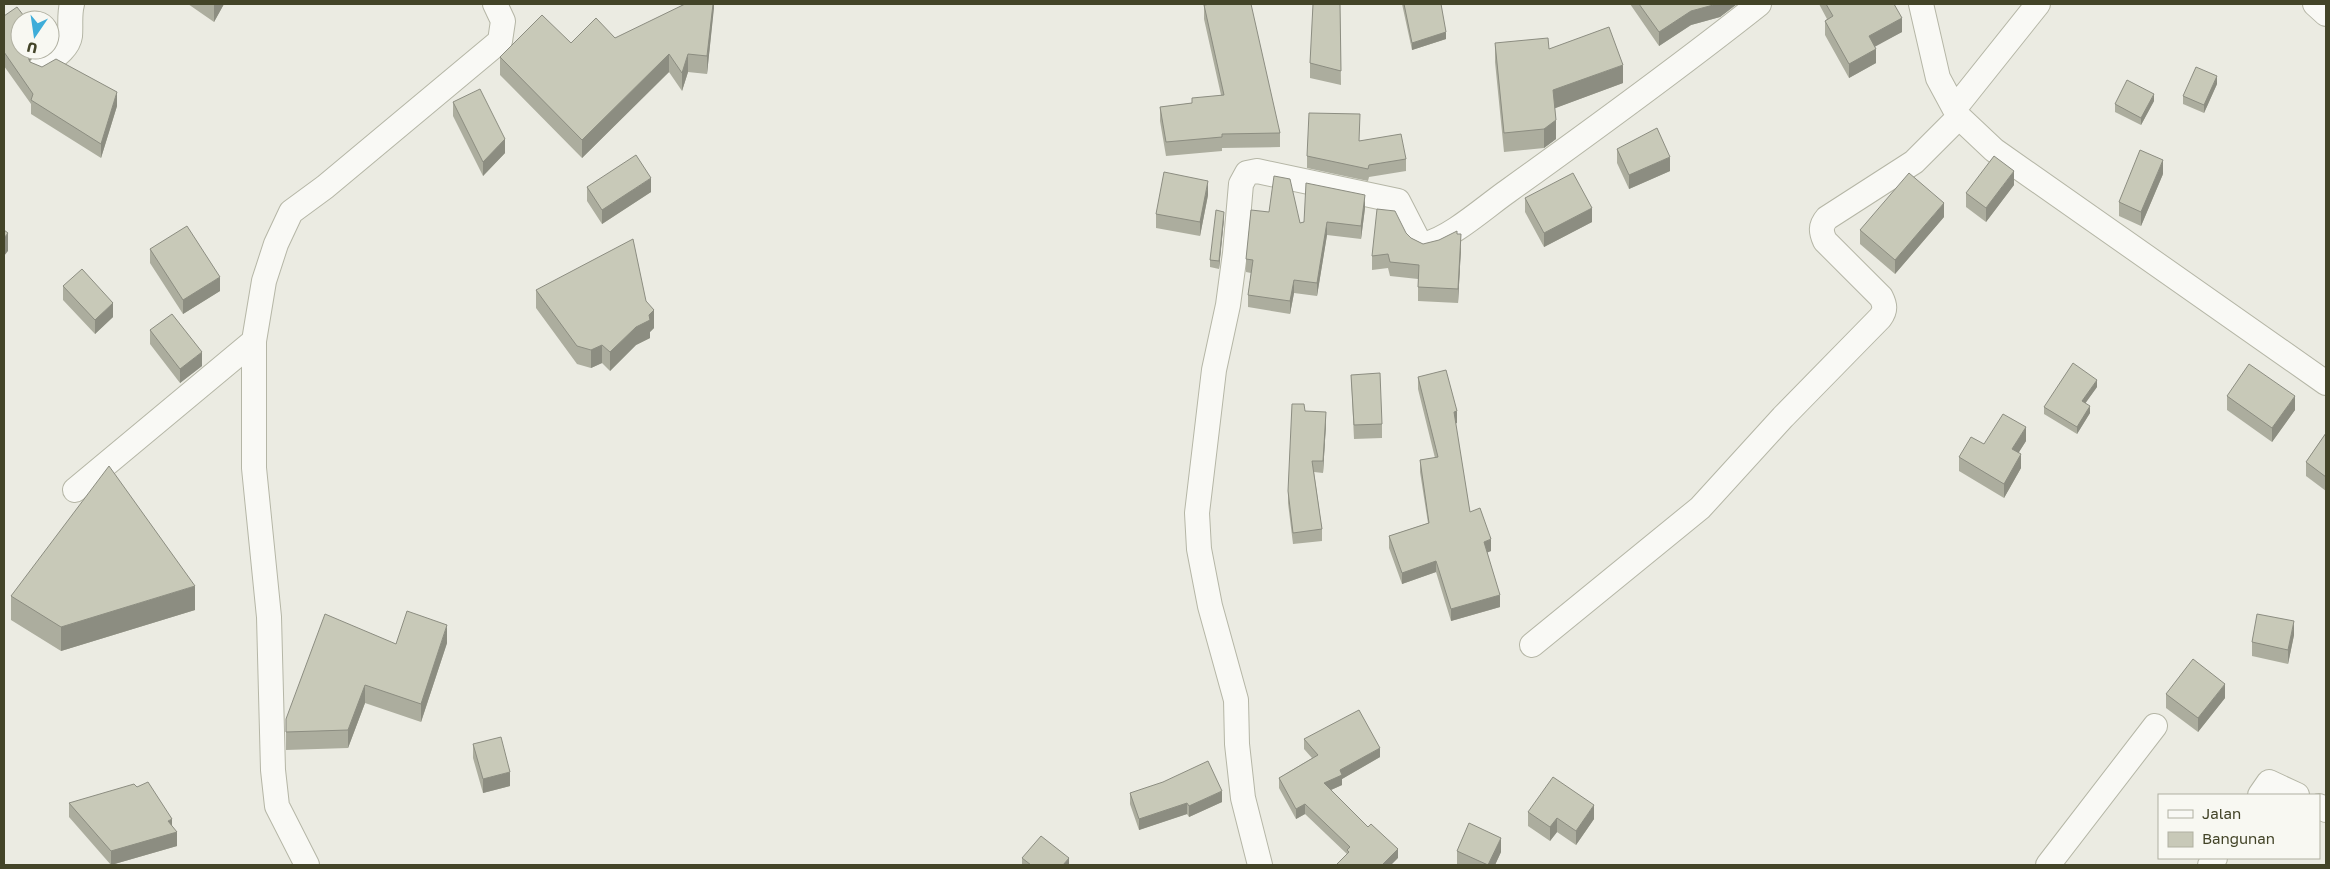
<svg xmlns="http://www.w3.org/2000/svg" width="2330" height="869" font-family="'Golos Text',sans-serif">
  <rect width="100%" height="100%" fill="#ebebe2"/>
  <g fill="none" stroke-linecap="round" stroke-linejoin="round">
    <defs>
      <path id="minor" d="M1921,4L1938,78L1959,117L1994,150L2326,383
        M2315,4L2326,14
        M41,67C51,59 68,50 70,36C71,25 69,15 72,4
        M1955,108L2038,4
        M75,490L254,341
        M1532,645L1700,508L1783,417L1880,318C1886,310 1885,305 1881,297L1825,241C1821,232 1820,226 1827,218L1914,162L1959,117
        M2260,795L2269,782L2297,795
        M2319,806L2326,810
        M307,865L277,806L273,770L269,617L254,468V341L264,281L276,244L291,212L325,187L500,41L503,21L495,4
        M1260,865L1243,798L1237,744L1236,700L1210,606L1199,549L1197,513L1214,370L1228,305L1235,253L1241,184L1247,173L1257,171L1398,201L1418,240L1425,244C1451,238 1485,207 1508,191C1593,130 1677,69 1759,4
        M2048,865L2155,726
        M2210,865L2215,858"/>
    </defs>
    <use href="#minor" stroke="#b5b6a6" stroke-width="26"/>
    <use href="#minor" stroke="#f9f9f5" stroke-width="24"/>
  </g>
  <path fill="#acad9e" d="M188,4H224L214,22Z
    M714,4L707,74L688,72L682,91L669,72L582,158L500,75V57L571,43L615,38Z
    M1340,4L1341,85L1310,78V63Z
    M1402,4H1441L1446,39L1412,50Z
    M1630,4H1737L1720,17L1691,25L1659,46Z
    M1819,4H1894L1902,32L1874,46L1876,63L1849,78L1825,35V21L1827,19Z
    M1204,5L1280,133V147L1222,148V151L1166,156L1160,121V107L1192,103L1221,95L1204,19Z
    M4,16L40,50V51L30,60V62L117,106L101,158L31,114V104L4,66Z
    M1495,43L1623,83L1555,108L1556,139L1544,148L1504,152L1495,62Z
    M2217,84L2204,113L2183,104V96Z
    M2154,101L2141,125L2115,112V104Z
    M453,102L505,153L483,176L453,116Z
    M1359,141L1406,159V171L1369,177L1368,181L1307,168V156Z
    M1617,149L1670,171L1629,189L1617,163Z
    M2163,174L2141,226L2119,216V202Z
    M2014,185L1986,222L1966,207V193Z
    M587,187L651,192L602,224L587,201Z
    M1208,195L1200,236L1156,228V214Z
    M1525,198L1592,222L1544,247L1525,212Z
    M1365,208L1361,239L1327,235L1317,296L1294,293L1290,314L1248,307V295L1251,273L1246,272V259L1304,222Z
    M1944,217L1895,274L1860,244V230Z
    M1224,219L1219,269L1210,267V260Z
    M1406,233L1411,238L1423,244L1461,248L1458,303L1418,301V279L1390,276L1388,268L1372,270V256Z
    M150,249L220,291L183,314L150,263Z
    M63,286L113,317L95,334L63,300Z
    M536,290L646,301L654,328L650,332V338L636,345L610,371L602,363L591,368L577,364L536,308Z
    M150,330L202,366L180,383L150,344Z
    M1351,375L1382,424V438L1354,439Z
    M1418,377L1457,423H1455L1470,512L1491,551L1487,552L1500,607L1451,621L1436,572L1402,584L1389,548V536L1428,523L1420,472V460L1435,458L1418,389Z
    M2097,387L2085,403L2090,413L2077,434L2044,414V407Z
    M2227,396L2295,410L2272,442L2227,410Z
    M1305,411L1326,424L1323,473L1314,472L1322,529V541L1293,544L1288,503V491Z
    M2326,433V491L2306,476V462Z
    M2026,441L2019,452L2021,468L2004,498L1959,471V457L1984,444Z
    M11,596L195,610L61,651L11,620Z
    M2294,635L2288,664L2252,656V642Z
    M447,643L421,722L365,703L348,748L286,750V719L396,644Z
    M2166,694L2225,698L2198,732L2166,708Z
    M1304,739L1380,757L1342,779V785L1331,790L1398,858L1347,854L1305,814L1296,819L1279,788V778L1312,758L1304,749Z
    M473,744L510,786L483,793L473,758Z
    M1130,793L1222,802L1189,817L1187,814L1139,830L1130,804Z
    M69,803L172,826L177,846L111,865L69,817Z
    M1528,812L1594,819L1576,845L1557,832L1550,841L1528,826Z
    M1457,851L1501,852L1495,865H1457Z
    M1022,858L1069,865H1022Z"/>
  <path fill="#8c8d81" d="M214,4H224L214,22Z
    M713,4H714V8L707,74V56Z
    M1717,4H1737L1720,17L1691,25L1659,46V32L1691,11Z
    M1902,18V32L1869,50V36Z
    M1446,32V39L1412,50V43Z
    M1876,49V63L1849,78V64Z
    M28,50H40V51L28,62Z
    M669,54V72L582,158V140Z
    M688,54V72L682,91V73Z
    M1623,65V83L1553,109V90Z
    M2217,76V84L2204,113V105Z
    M117,92V106L101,158V144Z
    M2154,94V101L2141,125V118Z
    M1556,120V139L1544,148V129Z
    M505,139V153L483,176V162Z
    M1670,157V171L1629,189V175Z
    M2163,160V174L2141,226V212Z
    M2014,171V185L1986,222V208Z
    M651,178V192L602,224V210Z
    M1208,181V195L1200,236V222Z
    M1365,195V208L1361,239V226Z
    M1944,203V217L1895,274V260Z
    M1592,208V222L1544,247V233Z
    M1224,212V219L1219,269V261Z
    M1327,222V235L1317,296V283Z
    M8,233V251L4,256V238Z
    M1461,234V248L1458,303V289Z
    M220,277V291L183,314V300Z
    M1294,280V293L1290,314V301Z
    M113,303V317L95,334V320Z
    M654,310V328L650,332V338L636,345L610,371V352Z
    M602,345V363L591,368V350Z
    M202,352V366L180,383V369Z
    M2097,380V387L2082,408V401Z
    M2295,396V410L2272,442V428Z
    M2090,406V413L2077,434V427Z
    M1457,411V423L1454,424V412Z
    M1326,412V424L1323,473V461Z
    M2026,427V441L2012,463V449Z
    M2021,454V468L2004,498V484Z
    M1491,539V551L1484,554V542Z
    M1436,561V572L1402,584V573Z
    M195,586V610L61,651V627Z
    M1500,595V607L1451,621V609Z
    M2294,621V635L2288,664V650Z
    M447,625V643L421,722V704Z
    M2225,684V698L2198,732V718Z
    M365,685V703L348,748V730Z
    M1380,748V757L1342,779V785L1324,793V783L1340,770Z
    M510,772V786L483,793V779Z
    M1222,791V802L1189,817V806Z
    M1187,803V814L1139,830V819Z
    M1305,804V814L1296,819V809Z
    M1594,805V819L1576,845V831Z
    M1557,818V832L1550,841V827Z
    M172,819V833L177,832V846L111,865V851Z
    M1501,838V852L1495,865H1488Z
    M1398,849V858L1391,865H1382Z
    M1069,858V865H1063Z"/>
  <path fill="#c8c9b8" stroke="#8c8d81" d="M685,4H713L707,56L688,54L682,73L669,54L582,140L500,57L542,15L571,43L596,18L615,38Z
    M1211,4H1251L1280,133L1222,134V137L1166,142L1160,107L1192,103V98L1224,95L1204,5Z
    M1313,4H1340L1341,71L1310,63Z
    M1404,4H1441L1446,32L1412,43Z
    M1639,4H1717L1691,11L1659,32Z
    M1826,4H1894L1902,18L1869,36L1876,49L1849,64L1825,21L1833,16Z
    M17,7L27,20H20V50H28L27,55L30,62L42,67L56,59L117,92L101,144L31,100L33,94L4,52V16Z
    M1609,27L1623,65L1553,90L1556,120L1544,129L1504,133L1495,43L1548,38L1549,49Z
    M2196,67L2217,76L2204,105L2183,96Z
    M2127,80L2154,94L2141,118L2115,104Z
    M480,89L505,139L483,162L453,102Z
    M1309,113L1360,114L1359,141L1401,134L1406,159L1369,165L1368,169L1307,156Z
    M1657,128L1670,157L1629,175L1617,149Z
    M2140,150L2163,160L2141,212L2119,202Z
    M636,155L651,178L602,210L587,187Z
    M1994,156L2014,171L1986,208L1966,193Z
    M1164,172L1208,181L1200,222L1156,214Z
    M1573,173L1592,208L1544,233L1525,198Z
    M1909,173L1944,203L1895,260L1860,230Z
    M1274,176L1290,179L1300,223L1304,222L1306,183L1365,195L1361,226L1327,222L1317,283L1294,280L1290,301L1248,295L1253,260L1246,259L1251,210L1269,212Z
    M1377,209L1395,211L1406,233L1411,238L1423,244L1439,240L1457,231V234H1461L1458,289L1418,287L1419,265L1390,262L1388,254L1372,256Z
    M1216,210L1224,212L1219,261L1210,260Z
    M187,226L220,277L183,300L150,249Z
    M4,230L8,233L4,238Z
    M633,239L646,301L654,310L649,315L650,320L636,327L610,352L602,345L591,350L577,346L536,290Z
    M82,269L113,303L95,320L63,286Z
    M172,314L202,352L180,369L150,330Z
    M2073,363L2097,380L2082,401L2090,406L2077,427L2044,407Z
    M2249,364L2295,396L2272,428L2227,396Z
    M1446,370L1457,411L1454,412L1470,512L1480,508L1491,539L1484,542L1500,595L1451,609L1436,561L1402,573L1389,536L1429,523L1420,460L1438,457L1418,377Z
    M1380,373L1382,424L1354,425L1351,375Z
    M1292,404H1304L1305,411L1326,412L1323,461H1312L1322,529L1293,533L1288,491Z
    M2003,414L2026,427L2012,449L2021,454L2004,484L1959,457L1971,437L1984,444Z
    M2326,433V477L2306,462Z
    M109,466L195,586L61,627L11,596Z
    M407,611L447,625L421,704L365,685L348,730L286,732V719L325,614L396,644Z
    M2257,614L2294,621L2288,650L2252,642Z
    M2193,659L2225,684L2198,718L2166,694Z
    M1359,710L1380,748L1340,770L1342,775L1324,783L1368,827L1371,824L1398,849L1382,865H1336L1349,852L1347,850L1350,847L1305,804L1296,809L1279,778L1318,755L1304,739Z
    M501,737L510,772L483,779L473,744Z
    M1208,761L1222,791L1189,806L1187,803L1139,819L1130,793L1163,782Z
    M1553,777L1594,805L1576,831L1557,818L1550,827L1528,812Z
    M148,782L172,819L168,821L177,832L111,851L69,803L134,784L137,787Z
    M1469,823L1501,838L1488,865L1457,851Z
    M1041,836L1069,858L1063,865H1031L1022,858Z"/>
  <rect width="2330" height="869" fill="none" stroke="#434428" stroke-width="10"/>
  <rect x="2158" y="794" width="162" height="65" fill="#f8f8f2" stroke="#b0b0a1"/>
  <rect x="2168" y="810" width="25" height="8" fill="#f9f9f5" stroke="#b0b0a1"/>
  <text x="2202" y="819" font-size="15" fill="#434428">Jalan</text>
  <rect x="2168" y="832" width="25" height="15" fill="#c8c9b8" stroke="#b0b0a1"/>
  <text x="2202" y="844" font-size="15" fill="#434428">Bangunan</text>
  <g transform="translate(35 35) rotate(193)"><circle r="24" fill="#f8f8f2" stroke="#b0b0a1"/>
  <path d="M0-4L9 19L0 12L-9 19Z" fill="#3eadd9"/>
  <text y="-8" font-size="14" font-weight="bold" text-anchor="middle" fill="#434428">U</text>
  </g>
</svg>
